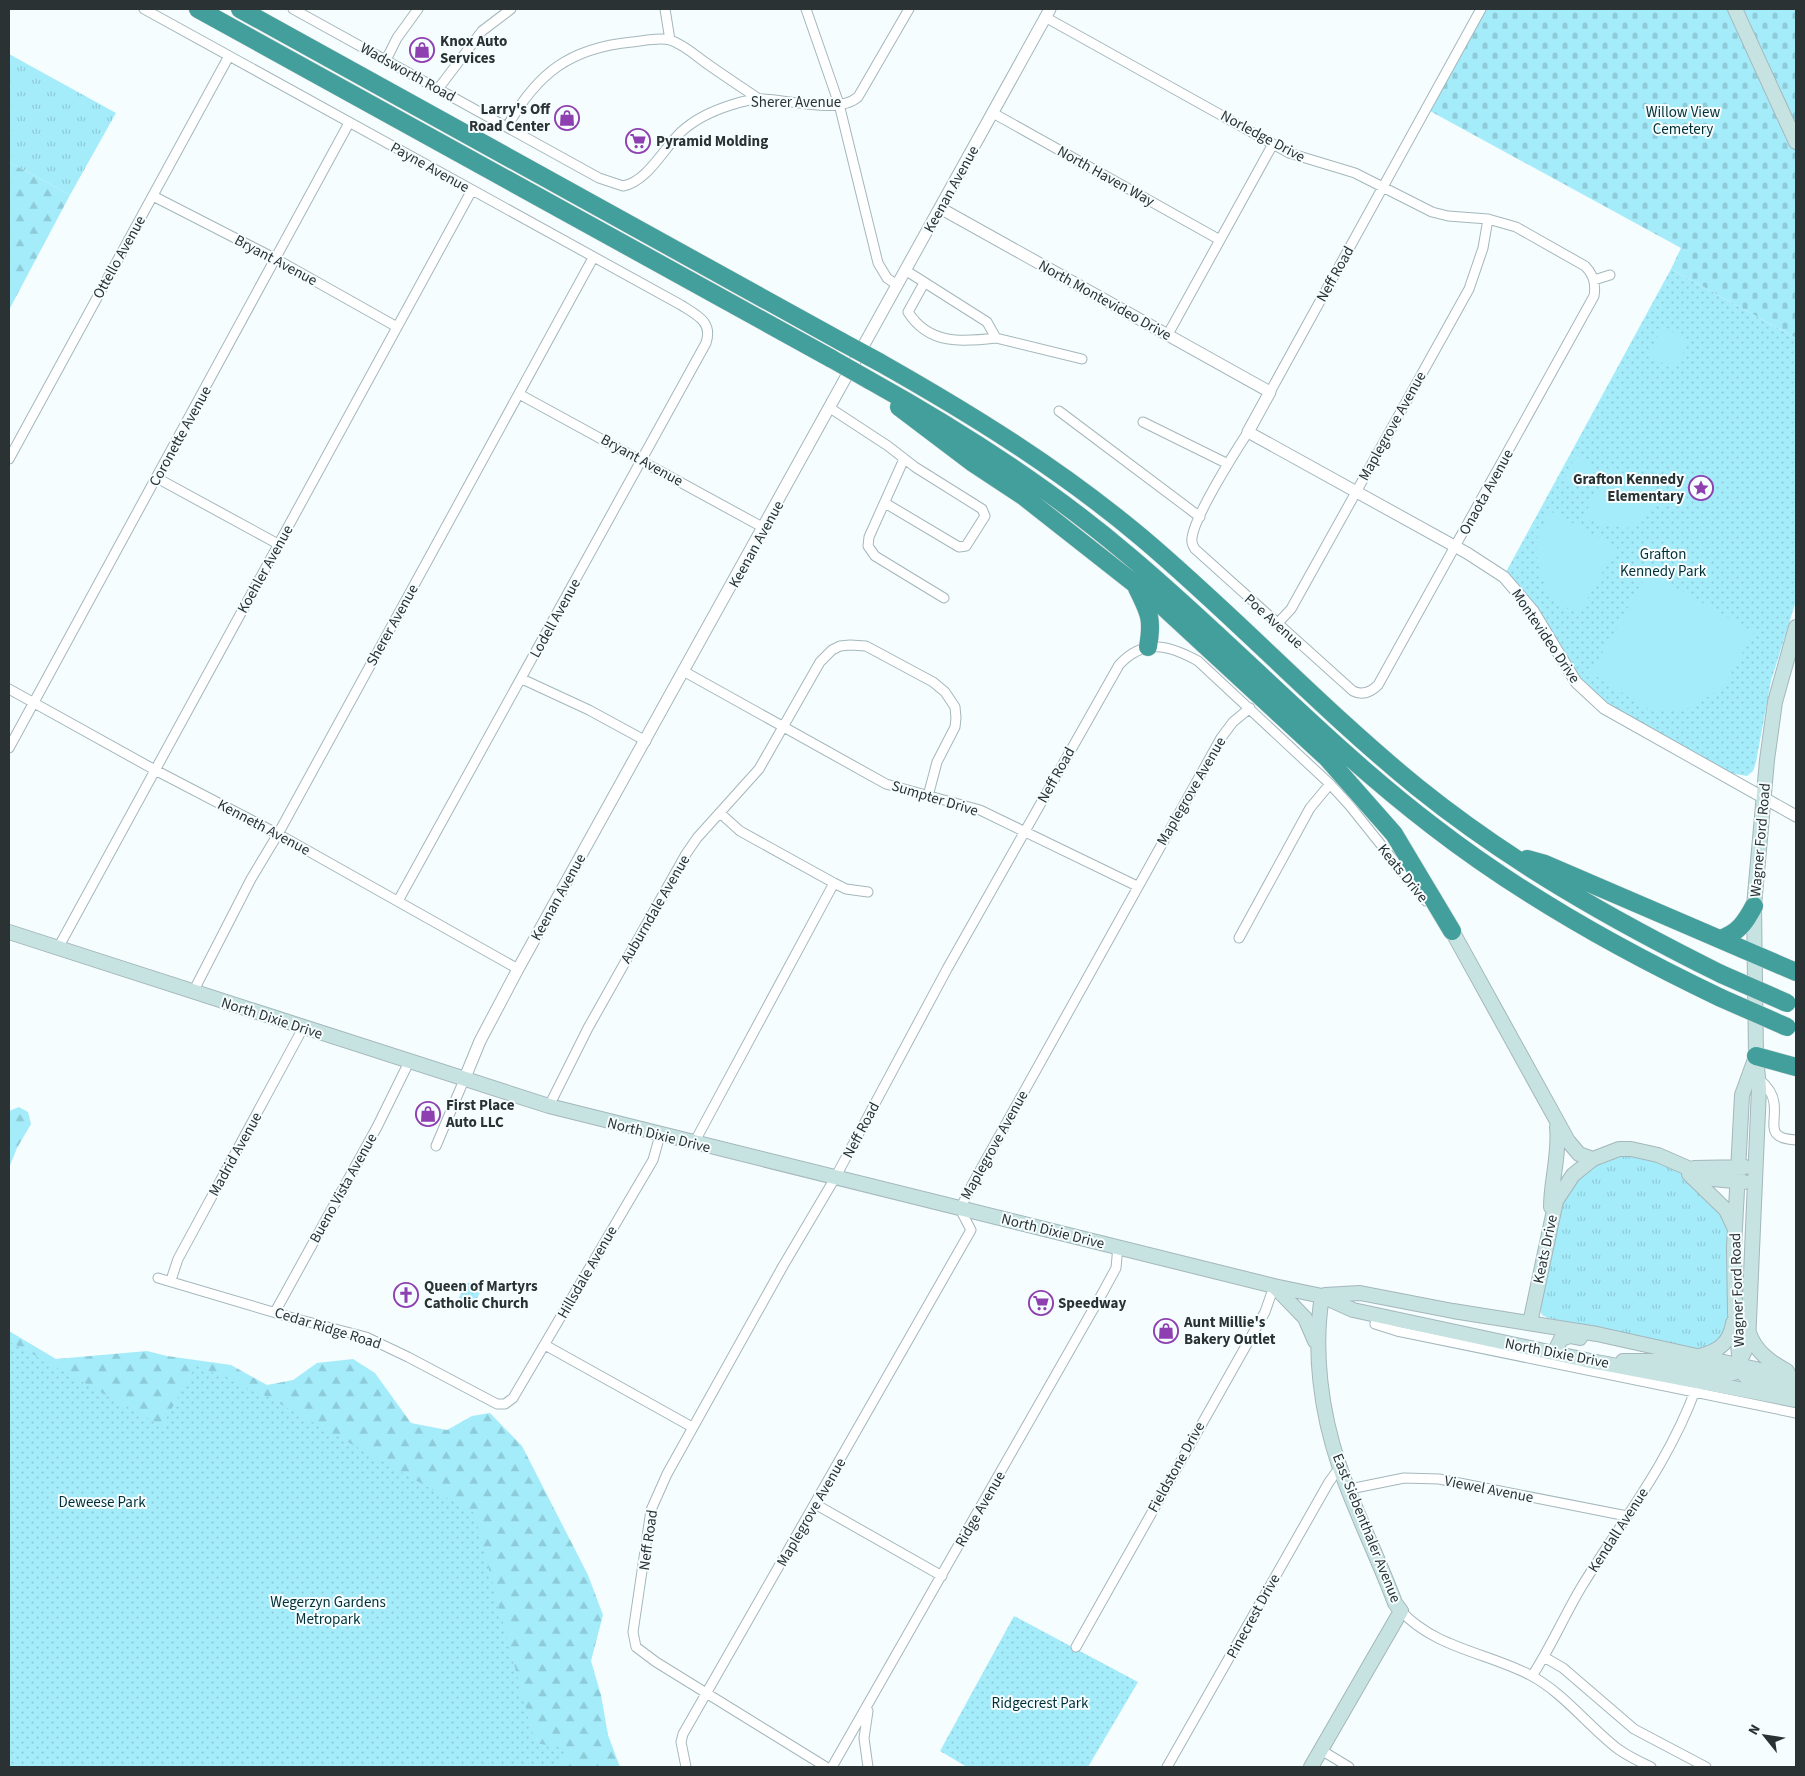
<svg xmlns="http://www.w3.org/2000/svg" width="1805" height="1776" font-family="'Source Sans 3',sans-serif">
  <defs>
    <pattern id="grass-tufts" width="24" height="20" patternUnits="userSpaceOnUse" patternTransform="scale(1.25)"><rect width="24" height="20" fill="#a5ecfb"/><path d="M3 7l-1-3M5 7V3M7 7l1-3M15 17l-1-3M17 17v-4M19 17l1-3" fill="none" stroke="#8ecbd8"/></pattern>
    <pattern id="forest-firs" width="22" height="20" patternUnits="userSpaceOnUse" patternTransform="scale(1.25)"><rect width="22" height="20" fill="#a5ecfb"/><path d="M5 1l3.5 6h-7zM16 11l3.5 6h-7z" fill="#8ecbd8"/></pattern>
    <pattern id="cemetery-stones" width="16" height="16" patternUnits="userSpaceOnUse" patternTransform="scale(1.25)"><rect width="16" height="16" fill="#a5ecfb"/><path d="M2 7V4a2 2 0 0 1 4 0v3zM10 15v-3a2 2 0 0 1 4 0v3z" fill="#8ecbd8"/></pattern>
    <pattern id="park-dots" width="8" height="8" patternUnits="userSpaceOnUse" patternTransform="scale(1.25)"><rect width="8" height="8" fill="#a5ecfb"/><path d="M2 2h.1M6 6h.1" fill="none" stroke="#8ecbd8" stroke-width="1.8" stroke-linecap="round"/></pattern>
  </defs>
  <rect width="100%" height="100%" fill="#f5fdff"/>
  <path fill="url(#grass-tufts)" d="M9,54L116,113L70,195L9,162Z
    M1631,1155C1639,1156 1650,1157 1658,1160C1683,1172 1720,1201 1730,1227L1729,1311L1726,1334L1712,1349H1694L1548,1318L1542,1315L1539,1308L1565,1193L1592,1164L1609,1158Z"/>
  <path fill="url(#forest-firs)" d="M9,162L70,195L9,310Z
    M19,1107L28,1112L31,1124L17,1148L9,1168V1111Z
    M9,1331L56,1359L147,1351L167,1356L231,1365L267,1385L293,1380L317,1363L353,1359L375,1373L411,1423L447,1430L472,1416L490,1413L522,1446L588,1575L603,1615L591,1661L601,1695L608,1735L620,1767H146L9,1533Z"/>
  <path fill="url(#cemetery-stones)" d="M1486,9H1796V338L1671,269L1681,248L1430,111Z"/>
  <path fill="url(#park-dots)" d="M1671,269L1796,338V601L1771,681L1756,762L1753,771L1747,776L1730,773L1598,698L1576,676L1530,600L1506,572Z
    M474,1282L484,1286L470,1310L460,1304L458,1299L467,1283Z
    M9,1341L162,1426L196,1365L268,1397L474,1513L535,1743L565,1748L560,1767H9Z
    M1014,1616L1138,1682L1088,1767H967L940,1751Z"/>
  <path fill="#a5ecfb" d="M1664,326L1689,343L1673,370L1648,353Z
    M1580,456L1594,471L1590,482L1584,487L1575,485L1566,479L1574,458Z
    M1611,467L1662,494L1650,513L1630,528L1604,525L1583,517Z
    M1550,511L1617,547L1579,613C1573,610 1564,607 1558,603C1542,589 1533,556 1538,535C1540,527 1547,518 1550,511Z
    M1648,572L1754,632L1724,686L1694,706L1680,711L1649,709L1591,673Z"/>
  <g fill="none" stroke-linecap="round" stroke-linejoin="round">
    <defs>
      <path id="minor" d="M144,9L681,305C697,315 713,322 706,343L398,901
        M293,9L599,178L623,186C648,181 663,149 681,132C695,119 712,111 731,105C740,102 751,99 761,99C787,99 837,115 858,97L909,9
        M665,9L670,40
        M806,9L839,104L878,263L887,278L897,285
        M1045,17L1289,153L1355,173L1432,212L1448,216L1488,219L1516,227L1585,266C1594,275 1596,284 1594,296L1378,685C1371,692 1363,696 1353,691L1195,549C1193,546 1191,543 1192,538C1194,517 1235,452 1248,432
        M386,60L397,38L418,9
        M438,89L482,31L511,9
        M993,113L1220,240
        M507,127C537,73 570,48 632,42C644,41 658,37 670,40C683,44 695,55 706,63C723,75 741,87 759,99
        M153,196L276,259L397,327
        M905,270L987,322L996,338L1082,359
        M1594,280L1610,275
        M924,283L908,312C929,345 962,342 996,338
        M1167,336L1273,144
        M1270,392L1481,9
        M519,394L764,528
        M830,408L888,446L915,467L982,509L985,516L966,546L959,547L885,503
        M1059,411L1200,517
        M1143,422L1228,464
        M9,459L229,56
        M904,459L869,537L868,546L875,556L944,598
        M157,478L278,544
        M1277,624L1291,609L1469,289L1483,248L1488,219
        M685,672L886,784L980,810L1137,886
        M522,679L589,710L646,741
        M9,689L155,770L278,834L518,969
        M9,748L349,123
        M720,813L740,831L834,883L846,889L868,892
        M1239,938L1310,808L1330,784
        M58,948L472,190
        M193,992L251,879L278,834L593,258
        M1759,1079C1766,1085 1773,1093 1774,1103C1777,1124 1764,1138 1796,1140
        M549,1106L588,1028L686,854L697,838L759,769L820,662L832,650L840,646L850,645L866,646L933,682L945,692L955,707L956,718L955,727L937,762L928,796
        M694,1143L834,883
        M436,1146L464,1080
        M158,1278L293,1318L366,1337L408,1357L497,1404H505L513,1398L653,1160L660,1135
        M171,1280L178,1259L303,1028
        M275,1312L377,1127L409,1062
        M1376,1315L1375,1324L1397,1331L1796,1413
        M545,1345L692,1427
        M1350,1489L1404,1478L1439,1479L1627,1516
        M815,1504L942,1576
        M1401,1611C1435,1648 1488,1653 1530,1675C1564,1693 1588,1726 1618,1749C1628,1756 1640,1762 1651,1767
        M1076,1647L1265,1312L1274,1286
        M1544,1657L1563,1668L1634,1729L1706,1767
        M1532,1676C1551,1647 1564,1616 1582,1586C1622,1521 1670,1461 1696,1388
        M868,1711L864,1738L868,1767
        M1321,1750L1349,1767
        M686,1767L681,1742L683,1734L971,1230L960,1209L972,1185L1221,738L1233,722L1250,708
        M826,1767L656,1662L636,1647L633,1632L651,1510L667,1474L783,1266L835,1178L947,969L1119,665C1144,638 1169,645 1198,661L1330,784L1350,806L1426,901
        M832,1767L1103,1292L1116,1268L1118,1246
        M1167,1767L1329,1482L1340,1467"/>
      <path id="tertiary" d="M940,208L1270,392L1248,432L1467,553L1504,577L1533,611L1576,682L1604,708L1796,816
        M464,1080L480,1041L518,969L1050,9"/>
      <path id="secondary" d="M1735,9L1796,142
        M1452,931L1568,1141L1579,1154L1593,1159
        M9,932L549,1106L1274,1286L1322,1296L1353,1310L1586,1360L1796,1400
        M1754,1062L1742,1095L1734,1247L1735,1313L1740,1365L1745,1376L1755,1382L1791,1390
        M1694,1168L1745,1167
        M1689,1174L1726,1210L1734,1227
        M1551,1207C1551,1180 1560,1154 1557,1127
        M1274,1286L1305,1318L1315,1341
        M1325,1295L1360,1293L1453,1311L1597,1334L1796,1378
        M1530,1323L1556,1201L1573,1175L1593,1159L1619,1149H1631L1658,1155L1713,1179L1744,1182
        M1749,1333C1756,1352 1770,1362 1787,1371
        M1554,1353L1561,1339L1570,1336L1580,1338
        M1699,1356C1718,1352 1730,1343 1733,1323
        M1623,1361H1654L1724,1374L1734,1373L1748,1344L1759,1088L1756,1056L1754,906L1767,760L1775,702L1796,627
        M1311,1767L1401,1611L1395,1603C1378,1557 1355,1512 1339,1465C1321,1412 1313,1351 1322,1296"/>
      <path id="motorway" d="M198,9L832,359
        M240,9L842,342
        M879,362C971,414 1060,469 1141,537C1236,617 1321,709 1417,787C1510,862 1614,921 1721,974
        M869,380C961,431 1048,487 1128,555C1233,643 1325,744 1434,827C1522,895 1620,950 1721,998
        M899,407L973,463L1023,496L1159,603L1327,758L1394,834L1452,931
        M1137,588C1149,613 1153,618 1148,647
        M1527,859L1545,864L1796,972
        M1720,939C1738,933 1745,923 1754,906
        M1756,1056L1796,1067"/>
    </defs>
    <use href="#minor" stroke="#a4b7bc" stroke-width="11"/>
    <use href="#tertiary" stroke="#a4b7bc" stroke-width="13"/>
    <use href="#secondary" stroke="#a4b7bc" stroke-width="16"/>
    <use href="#motorway" stroke="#d9dada" stroke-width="19"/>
    <use href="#minor" stroke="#fff" stroke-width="9"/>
    <use href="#tertiary" stroke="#fff" stroke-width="11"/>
    <use href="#secondary" stroke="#c6e2e1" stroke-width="14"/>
    <use href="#motorway" stroke="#429f9b" stroke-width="18"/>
    <defs>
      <path id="motorway-bridge" d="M842,342L879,362
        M832,359L869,380
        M1721,974L1787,1003
        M1721,998L1787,1027"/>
    </defs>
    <use href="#motorway-bridge" stroke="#d9dada" stroke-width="19" stroke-linecap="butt"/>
    <use href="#motorway-bridge" stroke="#429f9b" stroke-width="18"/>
  </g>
  <defs>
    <symbol id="shop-ring" viewBox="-11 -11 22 22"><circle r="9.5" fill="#f5fdff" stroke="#8e40b1" stroke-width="1.5"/><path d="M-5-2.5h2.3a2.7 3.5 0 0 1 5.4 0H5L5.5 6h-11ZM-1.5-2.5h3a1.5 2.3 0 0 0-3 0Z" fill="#8e40b1"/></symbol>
    <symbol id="supermarket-ring" viewBox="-11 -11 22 22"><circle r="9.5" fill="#f5fdff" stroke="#8e40b1" stroke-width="1.5"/><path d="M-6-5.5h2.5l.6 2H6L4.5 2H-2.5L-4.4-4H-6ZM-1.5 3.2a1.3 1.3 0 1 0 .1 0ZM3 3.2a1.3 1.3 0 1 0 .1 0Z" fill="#8e40b1"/></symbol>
    <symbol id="sight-ring" viewBox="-11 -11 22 22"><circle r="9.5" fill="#f5fdff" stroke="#8e40b1" stroke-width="1.5"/><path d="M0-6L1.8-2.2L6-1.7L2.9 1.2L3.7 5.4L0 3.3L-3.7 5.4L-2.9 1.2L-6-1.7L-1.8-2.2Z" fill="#8e40b1"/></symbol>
    <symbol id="church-ring" viewBox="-11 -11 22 22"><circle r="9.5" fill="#f5fdff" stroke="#8e40b1" stroke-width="1.5"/><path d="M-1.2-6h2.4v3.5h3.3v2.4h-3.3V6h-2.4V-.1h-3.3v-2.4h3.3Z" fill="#8e40b1"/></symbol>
  </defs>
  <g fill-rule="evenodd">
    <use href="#shop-ring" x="408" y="36" width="28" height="28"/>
    <use href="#shop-ring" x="553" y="104" width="28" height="28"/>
    <use href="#supermarket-ring" x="624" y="127" width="28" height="28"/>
    <use href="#sight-ring" x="1687" y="474" width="28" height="28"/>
    <use href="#shop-ring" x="414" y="1100" width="28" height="28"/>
    <use href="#church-ring" x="392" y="1281" width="28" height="28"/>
    <use href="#supermarket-ring" x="1027" y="1289" width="28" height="28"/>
    <use href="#shop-ring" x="1152" y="1317" width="28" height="28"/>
  </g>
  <g text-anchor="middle" stroke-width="4" stroke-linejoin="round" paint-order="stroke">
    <g font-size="15" font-weight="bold" fill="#2a3234" stroke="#f5fdff" text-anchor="start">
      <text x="440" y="46">Knox Auto<tspan x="440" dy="17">Services</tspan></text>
      <text x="550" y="114" text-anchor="end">Larry's Off<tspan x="550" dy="17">Road Center</tspan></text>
      <text x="656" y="146">Pyramid Molding</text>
      <text x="1684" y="484" text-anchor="end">Grafton Kennedy<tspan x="1684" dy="17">Elementary</tspan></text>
      <text x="446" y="1110">First Place<tspan x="446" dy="17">Auto LLC</tspan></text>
      <text x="424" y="1291">Queen of Martyrs<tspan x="424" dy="17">Catholic Church</tspan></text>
      <text x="1058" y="1308">Speedway</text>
      <text x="1184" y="1327">Aunt Millie's<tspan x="1184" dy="17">Bakery Outlet</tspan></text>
    </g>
    <g font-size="15" fill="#2a3234" stroke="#f5fdff">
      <text transform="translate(408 72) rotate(29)" y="5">Wadsworth Road</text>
      <text x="796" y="107">Sherer Avenue</text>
      <text transform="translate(1263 136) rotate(28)" y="5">Norledge Drive</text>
      <text transform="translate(430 167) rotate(29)" y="5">Payne Avenue</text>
      <text transform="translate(1106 176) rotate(29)" y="5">North Haven Way</text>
      <text transform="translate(951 189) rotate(-61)" y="5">Keenan Avenue</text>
      <text transform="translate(119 257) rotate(-61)" y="5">Ottello Avenue</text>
      <text transform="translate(276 260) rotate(28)" y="5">Bryant Avenue</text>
      <text transform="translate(1335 274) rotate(-61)" y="5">Neff Road</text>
      <text transform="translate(1105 300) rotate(29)" y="5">North Montevideo Drive</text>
      <text transform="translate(1392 426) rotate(-61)" y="5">Maplegrove Avenue</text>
      <text transform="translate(180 436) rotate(-61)" y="5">Coronette Avenue</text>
      <text transform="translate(642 460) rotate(29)" y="5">Bryant Avenue</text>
      <text transform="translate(1486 492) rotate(-61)" y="5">Onaota Avenue</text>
      <text transform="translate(756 544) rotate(-61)" y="5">Keenan Avenue</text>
      <text transform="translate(265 569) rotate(-61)" y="5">Koehler Avenue</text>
      <text transform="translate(555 618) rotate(-61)" y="5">Lodell Avenue</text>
      <text transform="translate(1274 621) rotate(42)" y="5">Poe Avenue</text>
      <text transform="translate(392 625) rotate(-61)" y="5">Sherer Avenue</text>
      <text transform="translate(1546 636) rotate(56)" y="5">Montevideo Drive</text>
      <text transform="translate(1056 775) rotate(-61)" y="5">Neff Road</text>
      <text transform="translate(1191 791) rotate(-60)" y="5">Maplegrove Avenue</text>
      <text transform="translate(935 798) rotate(17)" y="5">Sumpter Drive</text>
      <text transform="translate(264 827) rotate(28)" y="5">Kenneth Avenue</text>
      <text transform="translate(1760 840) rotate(-85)" y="5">Wagner Ford Road</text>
      <text transform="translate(1403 873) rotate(51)" y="5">Keats Drive</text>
      <text transform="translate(558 897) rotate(-61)" y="5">Keenan Avenue</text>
      <text transform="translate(655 909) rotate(-60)" y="5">Auburndale Avenue</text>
      <text transform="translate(272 1018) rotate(18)" y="5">North Dixie Drive</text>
      <text transform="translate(861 1130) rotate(-62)" y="5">Neff Road</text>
      <text transform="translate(659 1135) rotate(14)" y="5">North Dixie Drive</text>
      <text transform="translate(994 1145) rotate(-61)" y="5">Maplegrove Avenue</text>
      <text transform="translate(235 1154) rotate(-61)" y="5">Madrid Avenue</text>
      <text transform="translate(343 1188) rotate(-61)" y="5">Bueno Vista Avenue</text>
      <text transform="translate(1053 1231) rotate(14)" y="5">North Dixie Drive</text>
      <text transform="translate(1545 1249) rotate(-78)" y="5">Keats Drive</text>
      <text transform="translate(587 1272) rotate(-60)" y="5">Hillsdale Avenue</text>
      <text transform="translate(1737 1290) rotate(-92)" y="5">Wagner Ford Road</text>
      <text transform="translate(328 1328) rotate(17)" y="5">Cedar Ridge Road</text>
      <text transform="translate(1557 1353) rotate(11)" y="5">North Dixie Drive</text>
      <text transform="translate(1176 1467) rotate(-61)" y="5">Fieldstone Drive</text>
      <text transform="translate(1489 1489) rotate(11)" y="5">Viewel Avenue</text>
      <text transform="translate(980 1509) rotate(-60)" y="5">Ridge Avenue</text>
      <text transform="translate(811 1512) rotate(-60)" y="5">Maplegrove Avenue</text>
      <text transform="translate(1367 1528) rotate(68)" y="5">East Siebenthaler Avenue</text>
      <text transform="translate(1618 1530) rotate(-57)" y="5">Kendall Avenue</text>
      <text transform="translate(648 1540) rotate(-82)" y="5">Neff Road</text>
      <text transform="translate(1253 1616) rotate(-61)" y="5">Pinecrest Drive</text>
    </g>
    <g font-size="15" fill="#003037" stroke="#f5fdff">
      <text x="1683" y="117">Willow View<tspan x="1683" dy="17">Cemetery</tspan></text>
      <text x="1663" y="559">Grafton<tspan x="1663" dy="17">Kennedy Park</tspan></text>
      <text x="102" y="1507">Deweese Park</text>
      <text x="328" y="1607">Wegerzyn Gardens<tspan x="328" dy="17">Metropark</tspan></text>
      <text x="1040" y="1708">Ridgecrest Park</text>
    </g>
  </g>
  <rect width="1805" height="1776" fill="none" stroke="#2a3234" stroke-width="20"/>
  <g transform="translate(1765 1736) rotate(300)" stroke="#f5fdff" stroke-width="4" paint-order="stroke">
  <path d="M0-4L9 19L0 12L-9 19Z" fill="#2a3234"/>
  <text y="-8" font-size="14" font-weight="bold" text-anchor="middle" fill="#2a3234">N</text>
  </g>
</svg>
